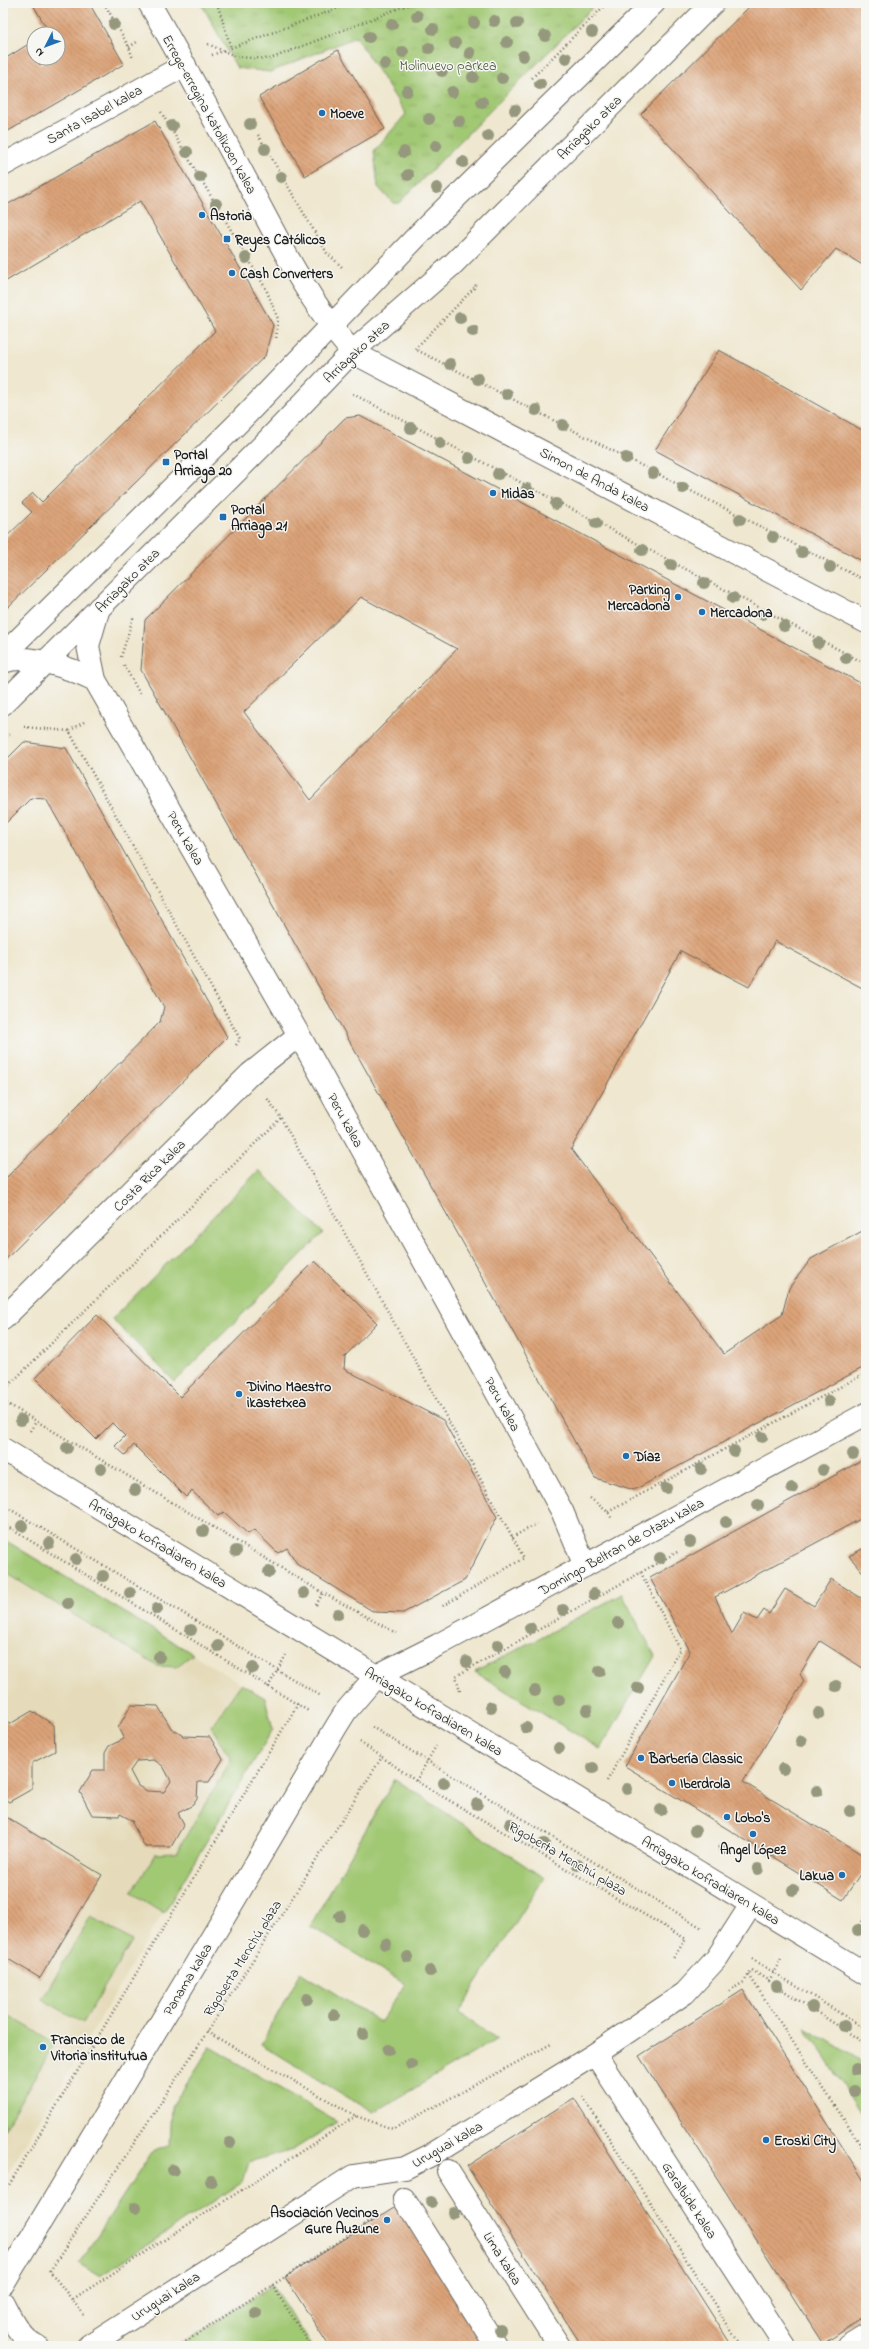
<svg xmlns="http://www.w3.org/2000/svg" width="869" height="2349" font-family="'Indie Flower',sans-serif">
  <defs>
    <pattern id="park-tufts" width="24" height="20" patternUnits="userSpaceOnUse"><rect width="24" height="20" fill="#a1c873"/><path d="M3 7l-1-3M5 7V3M7 7l1-3M15 17l-1-3M17 17v-4M19 17l1-3" fill="none" stroke="#8aab63"/></pattern>
    <pattern id="building-back-hatch" width="6" height="6" patternUnits="userSpaceOnUse"><rect width="6" height="6" fill="#dba378"/><path d="M-1 5l2 2M0 0l6 6M5-1l2 2" fill="none" stroke="#b18462"/></pattern>
  </defs>
  <rect width="100%" height="100%" fill="#f6f6f2"/>
  <filter id="ink" filterUnits="userSpaceOnUse"><feTurbulence type="fractalNoise" baseFrequency=".025" numOctaves="2"/><feDisplacementMap in="SourceGraphic" scale="8" xChannelSelector="R" yChannelSelector="G"/><feConvolveMatrix kernelMatrix="1 2 1 2 8 2 1 2 1" color-interpolation-filters="sRGB"/></filter>
  <filter id="wash" filterUnits="userSpaceOnUse"><feTurbulence type="fractalNoise" baseFrequency=".012" numOctaves="4" result="noise"/><feDisplacementMap in="SourceGraphic" scale="16" xChannelSelector="R" yChannelSelector="G"/><feGaussianBlur stdDeviation="0.9" result="paint"/><feColorMatrix in="noise" values="0 0 0 0 0 0 0 0 0 0 0 0 0 0 0 0 0 1.4 0 .05"/><feComposite in="paint" operator="in"/></filter>
  <g filter="url(#wash)">
    <rect width="100%" height="100%" fill="#efe7cf"/>
    <path fill="#e5dbba" d="M3,1539L265,1698L273,1729L3,2181Z"/>
    <path fill="#a1c873" stroke="#5e7248" d="M259,1170L323,1233L175,1382L112,1319Z
      M3,1539L193,1654L176,1667L157,1666L3,1571Z
      M622,1594L655,1656L600,1749L475,1672Z
      M241,1684L265,1698L273,1729L164,1913L132,1893L155,1854L176,1853L231,1760L211,1726Z
      M395,1779L544,1878L458,2013L497,2039L373,2113L261,2044L301,1972L380,2022L405,1984L310,1926Z
      M91,1916L132,1941L83,2023L42,1999Z
      M3,2012L55,2043L3,2130Z
      M806,2027L866,2064V2121Z
      M210,2047L337,2122L296,2148L249,2162L243,2182L100,2276L79,2263L152,2152L170,2145L172,2107Z
      M272,2285L311,2346H179Z"/>
    <path fill="url(#park-tufts)" stroke="#5e7248" d="M201,3H597L399,203H393L378,187L374,151L406,114L356,37L270,72L237,68Z"/>
    <g id="blocks">
      <path fill="url(#building-back-hatch)" fill-rule="evenodd" d="M32,3H89L124,64L3,134V60L27,45L40,65L51,58H58V54L61,52L58,48V34H50Z
        M753,3H866V267L836,249L801,290L641,114Z
        M338,50L385,129L305,176L259,97Z
        M155,121L273,325L265,356L3,612V540L32,512L22,503L33,493L42,502L215,331L140,201L3,283V207Z
        M719,350L864,431L866,427V563L655,450Z
        M360,416L866,686V990L775,941L749,987L681,951L571,1149L724,1354L782,1315L789,1288L811,1259L866,1229V1366L634,1490L595,1478L141,670L145,620L345,418ZM361,597L457,649L310,800L244,712Z
        M24,742L66,748L227,1037L3,1262V1181L160,1022L164,1007L46,799L31,798L3,826V763Z
        M315,1261L377,1323L345,1356L344,1369L443,1420L497,1517L465,1580L403,1613L374,1612L298,1565L287,1548L278,1553L254,1530L248,1534L224,1512L218,1516L192,1491L186,1497L134,1445L125,1455L115,1446L125,1436L112,1423L96,1439L35,1378L97,1315L180,1397Z
        M866,1458V1516L715,1597L732,1634L744,1613L757,1620L764,1610L769,1614L785,1589L814,1606L831,1579L866,1601V1670L820,1641L800,1674L804,1681L743,1782L866,1857V1865L843,1900L625,1766L690,1651L650,1578Z
        M866,1547V1576L849,1556Z
        M131,1705L158,1706L171,1728L183,1736L210,1737L223,1759L209,1782H198L197,1799L193,1805L178,1813L184,1824L171,1847H145L132,1823L133,1821L120,1814L119,1816L92,1815L80,1792L93,1770H105V1753L109,1746L124,1739L118,1728ZM154,1760L163,1766L171,1781L164,1792L147,1791L138,1786L130,1771L137,1761Z
        M32,1711L54,1725L55,1751L32,1763V1789L9,1802L3,1798V1720L10,1724Z
        M3,1815L102,1875L40,1978L3,1956Z
        M743,1990L866,2184V2316L823,2344L639,2056Z
        M574,2098L732,2346H582L467,2166Z
        M398,2205L488,2346H329L285,2277Z"/>
    </g>
  </g>
  <g filter="url(#ink)">
    <use href="#blocks" fill-opacity="0" stroke="#66635b" stroke-width="1"/>
    <g fill="none" stroke-linecap="round" stroke-linejoin="round">
      <defs>
        <path id="minor" d="M3,165L185,65
          M99,608L88,646L95,680L299,1035L562,1511L585,1566
          M3,662C28,652 72,669 95,680
          M3,1319L250,1074L299,1035
          M3,1449L866,1974
          M595,2054L785,2346
          M448,2171L559,2346
          M404,2199L496,2346
          M3,2284L226,1914L336,1727L346,1711L376,1676L438,1645L866,1414
          M3,2303C11,2319 20,2338 37,2346
          M88,2346L353,2176L405,2168L431,2155L595,2054L685,1993L717,1958L751,1905
          M848,2346L866,2335"/>
        <path id="major" d="M149,3C185,64 218,127 251,189C281,246 310,303 352,352L866,622
          M3,655L240,421L423,230L654,3
          M3,704L264,444L352,352L453,264L713,3"/>
      </defs>
      <use href="#minor" stroke="#66635b" stroke-width="24"/>
      <use href="#major" stroke="#66635b" stroke-width="24"/>
      <path stroke="#66635b" stroke-width="2.5" stroke-dasharray="1 3" stroke-linecap="butt" d="M104,3L129,47L133,59
        M217,3L231,48
        M742,8L747,3
        M208,44L237,57L270,59L412,3
        M129,47L137,42
        M212,55L352,3
        M532,78L607,3
        M161,112L266,289L278,319L276,340
        M258,135L327,253L344,269
        M475,285L476,286L415,349L866,581
        M353,394L866,664
        M121,657L133,618
        M124,665L140,694
        M84,722L69,731L240,1039L236,1045
        M24,727L69,731
        M3,740L10,734
        M281,1118L524,1558L441,1607
        M3,1391L281,1118L267,1098
        M3,1401L323,1593L396,1633
        M30,1431L36,1422
        M590,1498L608,1512L612,1519
        M3,1505L321,1696
        M608,1512L866,1373
        M3,1524L310,1712
        M512,1537L537,1524
        M316,1605L323,1593
        M268,1687L286,1655
        M460,1691L456,1676L679,1551
        M372,1727L702,1928
        M360,1742L382,1757
        M416,1781L436,1746
        M607,1781L680,1649L640,1571
        M855,1932L866,1913
        M752,1959L866,2029
        M749,1975L866,2153
        M769,1981L782,1957
        M729,1991L744,1982L752,1970L866,2044
        M207,2032L356,2116L393,2129L551,2044
        M583,2097L741,2346
        M3,2195L298,1704
        M49,2270L84,2315
        M50,2271L207,2032L382,1757L416,1781L686,1939L672,1960
        M272,2285L311,2346
        M73,2299L356,2116
        M179,2346L380,2215"/>
      <use href="#minor" stroke="#fff" stroke-width="22"/>
      <use href="#major" stroke="#fff" stroke-width="22"/>
    </g>
    <g fill="#95987d">
      <circle cx="417" cy="16" r="6"/>
      <circle cx="494" cy="21" r="6"/>
      <circle cx="474" cy="23" r="6"/>
      <circle cx="517" cy="23" r="6"/>
      <circle cx="114" cy="24" r="6"/>
      <circle cx="392" cy="24" r="6"/>
      <circle cx="433" cy="29" r="6"/>
      <circle cx="592" cy="32" r="6"/>
      <circle cx="545" cy="36" r="6"/>
      <circle cx="369" cy="37" r="6"/>
      <circle cx="507" cy="42" r="6"/>
      <circle cx="455" cy="43" r="6"/>
      <circle cx="429" cy="48" r="6"/>
      <circle cx="403" cy="52" r="6"/>
      <circle cx="470" cy="53" r="6"/>
      <circle cx="523" cy="56" r="6"/>
      <circle cx="566" cy="58" r="6"/>
      <circle cx="385" cy="64" r="6"/>
      <circle cx="442" cy="71" r="6"/>
      <circle cx="473" cy="77" r="6"/>
      <circle cx="502" cy="78" r="6"/>
      <circle cx="540" cy="84" r="6"/>
      <circle cx="407" cy="91" r="6"/>
      <circle cx="452" cy="92" r="6"/>
      <circle cx="482" cy="102" r="6"/>
      <circle cx="515" cy="110" r="6"/>
      <circle cx="429" cy="119" r="6"/>
      <circle cx="459" cy="121" r="6"/>
      <circle cx="250" cy="124" r="6"/>
      <circle cx="172" cy="126" r="6"/>
      <circle cx="488" cy="136" r="6"/>
      <circle cx="436" cy="146" r="6"/>
      <circle cx="265" cy="149" r="6"/>
      <circle cx="187" cy="152" r="6"/>
      <circle cx="404" cy="152" r="6"/>
      <circle cx="463" cy="162" r="6"/>
      <circle cx="408" cy="175" r="6"/>
      <circle cx="200" cy="177" r="6"/>
      <circle cx="281" cy="177" r="6"/>
      <circle cx="437" cy="188" r="6"/>
      <circle cx="216" cy="204" r="6"/>
      <circle cx="246" cy="258" r="6"/>
      <circle cx="460" cy="318" r="6"/>
      <circle cx="473" cy="331" r="6"/>
      <circle cx="450" cy="364" r="6"/>
      <circle cx="478" cy="379" r="6"/>
      <circle cx="507" cy="394" r="6"/>
      <circle cx="536" cy="410" r="6"/>
      <circle cx="563" cy="425" r="6"/>
      <circle cx="411" cy="428" r="6"/>
      <circle cx="440" cy="443" r="6"/>
      <circle cx="469" cy="458" r="6"/>
      <circle cx="626" cy="458" r="6"/>
      <circle cx="653" cy="473" r="6"/>
      <circle cx="498" cy="474" r="6"/>
      <circle cx="683" cy="488" r="6"/>
      <circle cx="527" cy="489" r="6"/>
      <circle cx="556" cy="504" r="6"/>
      <circle cx="740" cy="519" r="6"/>
      <circle cx="596" cy="523" r="6"/>
      <circle cx="773" cy="537" r="6"/>
      <circle cx="642" cy="550" r="6"/>
      <circle cx="802" cy="552" r="6"/>
      <circle cx="671" cy="565" r="6"/>
      <circle cx="830" cy="567" r="6"/>
      <circle cx="704" cy="583" r="6"/>
      <circle cx="733" cy="598" r="6"/>
      <circle cx="762" cy="614" r="6"/>
      <circle cx="784" cy="626" r="6"/>
      <circle cx="818" cy="643" r="6"/>
      <circle cx="846" cy="658" r="6"/>
      <circle cx="829" cy="1401" r="6"/>
      <circle cx="21" cy="1420" r="6"/>
      <circle cx="762" cy="1437" r="6"/>
      <circle cx="67" cy="1448" r="6"/>
      <circle cx="734" cy="1451" r="6"/>
      <circle cx="853" cy="1454" r="6"/>
      <circle cx="101" cy="1469" r="6"/>
      <circle cx="701" cy="1469" r="6"/>
      <circle cx="823" cy="1470" r="6"/>
      <circle cx="666" cy="1488" r="6"/>
      <circle cx="792" cy="1488" r="6"/>
      <circle cx="135" cy="1490" r="6"/>
      <circle cx="758" cy="1505" r="6"/>
      <circle cx="726" cy="1522" r="6"/>
      <circle cx="22" cy="1526" r="6"/>
      <circle cx="203" cy="1531" r="6"/>
      <circle cx="690" cy="1542" r="6"/>
      <circle cx="49" cy="1543" r="6"/>
      <circle cx="236" cy="1551" r="6"/>
      <circle cx="660" cy="1558" r="6"/>
      <circle cx="76" cy="1559" r="6"/>
      <circle cx="269" cy="1572" r="6"/>
      <circle cx="103" cy="1576" r="6"/>
      <circle cx="130" cy="1593" r="6"/>
      <circle cx="304" cy="1593" r="6"/>
      <circle cx="594" cy="1594" r="6"/>
      <circle cx="68" cy="1603" r="6"/>
      <circle cx="157" cy="1609" r="6"/>
      <circle cx="563" cy="1610" r="6"/>
      <circle cx="338" cy="1614" r="6"/>
      <circle cx="618" cy="1623" r="6"/>
      <circle cx="530" cy="1628" r="6"/>
      <circle cx="191" cy="1630" r="6"/>
      <circle cx="498" cy="1645" r="6"/>
      <circle cx="218" cy="1646" r="6"/>
      <circle cx="159" cy="1657" r="6"/>
      <circle cx="467" cy="1662" r="6"/>
      <circle cx="253" cy="1668" r="6"/>
      <circle cx="600" cy="1671" r="6"/>
      <circle cx="505" cy="1672" r="6"/>
      <circle cx="836" cy="1686" r="6"/>
      <circle cx="638" cy="1688" r="6"/>
      <circle cx="535" cy="1691" r="6"/>
      <circle cx="559" cy="1700" r="6"/>
      <circle cx="491" cy="1707" r="6"/>
      <circle cx="587" cy="1710" r="6"/>
      <circle cx="819" cy="1713" r="6"/>
      <circle cx="526" cy="1728" r="6"/>
      <circle cx="801" cy="1741" r="6"/>
      <circle cx="559" cy="1748" r="6"/>
      <circle cx="593" cy="1768" r="6"/>
      <circle cx="783" cy="1769" r="6"/>
      <circle cx="444" cy="1783" r="6"/>
      <circle cx="627" cy="1789" r="6"/>
      <circle cx="817" cy="1791" r="6"/>
      <circle cx="477" cy="1804" r="6"/>
      <circle cx="661" cy="1810" r="6"/>
      <circle cx="850" cy="1811" r="6"/>
      <circle cx="510" cy="1824" r="6"/>
      <circle cx="695" cy="1831" r="6"/>
      <circle cx="544" cy="1844" r="6"/>
      <circle cx="724" cy="1849" r="6"/>
      <circle cx="578" cy="1865" r="6"/>
      <circle cx="758" cy="1869" r="6"/>
      <circle cx="793" cy="1890" r="6"/>
      <circle cx="340" cy="1916" r="6"/>
      <circle cx="362" cy="1930" r="6"/>
      <circle cx="858" cy="1930" r="6"/>
      <circle cx="386" cy="1944" r="6"/>
      <circle cx="408" cy="1957" r="6"/>
      <circle cx="430" cy="1971" r="6"/>
      <circle cx="777" cy="1986" r="6"/>
      <circle cx="307" cy="1999" r="6"/>
      <circle cx="812" cy="2007" r="6"/>
      <circle cx="334" cy="2015" r="6"/>
      <circle cx="844" cy="2026" r="6"/>
      <circle cx="363" cy="2034" r="6"/>
      <circle cx="388" cy="2050" r="6"/>
      <circle cx="411" cy="2064" r="6"/>
      <circle cx="856" cy="2069" r="6"/>
      <circle cx="855" cy="2091" r="6"/>
      <circle cx="230" cy="2143" r="6"/>
      <circle cx="173" cy="2170" r="6"/>
      <circle cx="211" cy="2181" r="6"/>
      <circle cx="431" cy="2202" r="6"/>
      <circle cx="135" cy="2208" r="6"/>
      <circle cx="454" cy="2213" r="6"/>
      <circle cx="256" cy="2313" r="6"/>
      <circle cx="500" cy="2330" r="6"/>
    </g>
  </g>
  <g fill="#1f6fb2" stroke="#f6f6f2" stroke-width="1.5">
    <circle cx="322" cy="113" r="4"/>
    <circle cx="202" cy="215" r="4"/>
    <rect x="223" y="235" width="8" height="8" rx="2"/>
    <circle cx="232" cy="273" r="4"/>
    <rect x="162" y="458" width="8" height="8" rx="2"/>
    <circle cx="493" cy="493" r="4"/>
    <rect x="219" y="513" width="8" height="8" rx="2"/>
    <circle cx="678" cy="597" r="4"/>
    <circle cx="702" cy="612" r="4"/>
    <circle cx="239" cy="1394" r="4"/>
    <circle cx="626" cy="1456" r="4"/>
    <circle cx="641" cy="1758" r="4"/>
    <circle cx="672" cy="1783" r="4"/>
    <circle cx="727" cy="1817" r="4"/>
    <circle cx="753" cy="1834" r="4"/>
    <circle cx="842" cy="1875" r="4"/>
    <circle cx="43" cy="2047" r="4"/>
    <circle cx="766" cy="2140" r="4"/>
    <circle cx="387" cy="2220" r="4"/>
  </g>
  <g text-anchor="middle" stroke-width="3" stroke-linejoin="round" paint-order="stroke">
    <g font-size="14" fill="#4b583a" stroke="#f6f6f2">
      <text x="448" y="70">Molinuevo parkea</text>
    </g>
    <g font-size="14" font-weight="bold" fill="#1c1c1c" stroke="#f6f6f2" text-anchor="start">
      <text x="330" y="118">Moeve</text>
      <text x="210" y="220">Astoria</text>
      <text x="235" y="244">Reyes Católicos</text>
      <text x="240" y="278">Cash Converters</text>
      <text x="174" y="459">Portal<tspan x="174" dy="16">Arriaga 20</tspan></text>
      <text x="501" y="498">Midas</text>
      <text x="231" y="514">Portal<tspan x="231" dy="16">Arriaga 21</tspan></text>
      <text x="670" y="594" text-anchor="end">Parking<tspan x="670" dy="16">Mercadona</tspan></text>
      <text x="710" y="617">Mercadona</text>
      <text x="247" y="1391">Divino Maestro<tspan x="247" dy="16">ikastetxea</tspan></text>
      <text x="634" y="1461">Díaz</text>
      <text x="649" y="1763">Barbería Classic</text>
      <text x="680" y="1788">Iberdrola</text>
      <text x="735" y="1822">Lobo's</text>
      <text x="753" y="1854" text-anchor="middle">Angel López</text>
      <text x="834" y="1880" text-anchor="end">Lakua</text>
      <text x="51" y="2044">Francisco de<tspan x="51" dy="16">Vitoria institutua</tspan></text>
      <text x="774" y="2145">Eroski City</text>
      <text x="379" y="2217" text-anchor="end">Asociación Vecinos<tspan x="379" dy="16">Gure Auzune</tspan></text>
    </g>
    <g font-size="14" fill="#1c1c1c" stroke="#f6f6f2">
      <text transform="translate(94 114) rotate(-29)" y="5">Santa Isabel kalea</text>
      <text transform="translate(210 114) rotate(61)" y="5">Errege-erregina katolikoen kalea</text>
      <text transform="translate(589 127) rotate(-45)" y="5">Arriagako atea</text>
      <text transform="translate(356 351) rotate(-43)" y="5">Arriagako atea</text>
      <text transform="translate(595 479) rotate(28)" y="5">Simon de Anda kalea</text>
      <text transform="translate(127 580) rotate(-45)" y="5">Arriagako atea</text>
      <text transform="translate(186 838) rotate(60)" y="5">Peru kalea</text>
      <text transform="translate(346 1120) rotate(61)" y="5">Peru kalea</text>
      <text transform="translate(149 1175) rotate(-45)" y="5">Costa Rica kalea</text>
      <text transform="translate(503 1404) rotate(61)" y="5">Peru kalea</text>
      <text transform="translate(158 1543) rotate(31)" y="5">Arriagako kofradiaren kalea</text>
      <text transform="translate(621 1546) rotate(-29)" y="5">Domingo Beltran de Otazu kalea</text>
      <text transform="translate(434 1711) rotate(31)" y="5">Arriagako kofradiaren kalea</text>
      <text transform="translate(568 1858) rotate(30)" y="5">Rigoberta Menchú plaza</text>
      <text transform="translate(711 1880) rotate(31)" y="5">Arriagako kofradiaren kalea</text>
      <text transform="translate(242 1958) rotate(-58)" y="5">Rigoberta Menchú plaza</text>
      <text transform="translate(187 1979) rotate(-59)" y="5">Panama kalea</text>
      <text transform="translate(447 2144) rotate(-30)" y="5">Uruguai kalea</text>
      <text transform="translate(690 2200) rotate(57)" y="5">Garalbide kalea</text>
      <text transform="translate(503 2258) rotate(58)" y="5">Lima kalea</text>
      <text transform="translate(165 2296) rotate(-33)" y="5">Uruguai kalea</text>
    </g>
  </g>
  <rect width="869" height="2349" fill="none" stroke="#f6f6f2" stroke-width="16"/>
  <g transform="translate(46 46) rotate(228)"><circle r="19" fill="#f6f6f2" stroke="#9f9f9c"/>
  <path d="M0-3L7 15L0 10L-7 15Z" fill="#1f6fb2"/>
  <text y="-6" font-size="11" font-weight="bold" text-anchor="middle" fill="#1c1c1c">N</text>
  </g>
</svg>
